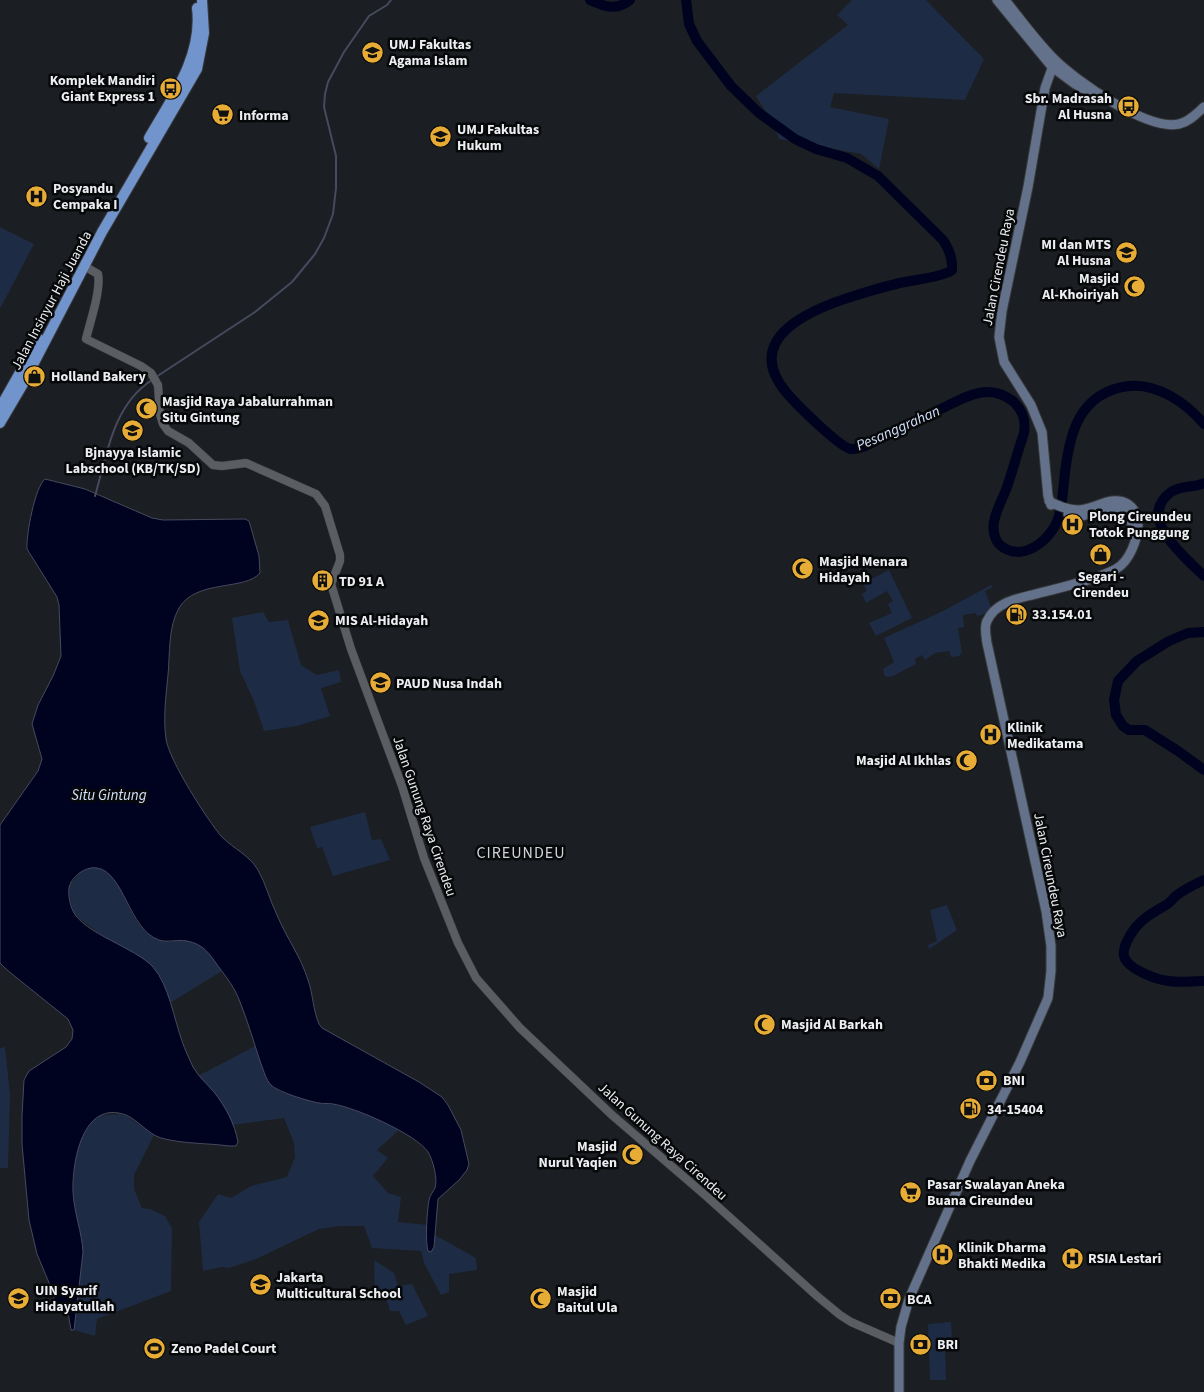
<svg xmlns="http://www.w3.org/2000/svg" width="1204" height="1392" font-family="'Source Sans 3',sans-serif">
  <rect width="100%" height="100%" fill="#1b1e22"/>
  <path fill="#1d2c44" d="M852,0H926L984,59L965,100L834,93L830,107L889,119L879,169L861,154L779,139L772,122L756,96L848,25L837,15Z
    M0,227L34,244L1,307H0Z
    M889,570L912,618L876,636L869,623L892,613L888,604L893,601L887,591L866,603L862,594L867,591L863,583Z
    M991,585L993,587L985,591L991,607L985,614L977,616L976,613L963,615L964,627L958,628L962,653L960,654V656L951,657L949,651L935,653L925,660L922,655L915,659L916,664L893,676L885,677L883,669L894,662L884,638L943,611Z
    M263,612L269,622L288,620L301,665L317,675L339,670L341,682L321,688L330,716L297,726L264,731L254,701L240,671L232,618Z
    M365,812L372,840L381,839L390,860L333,876L322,847L317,848L310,827Z
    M92,867C121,869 125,910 142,928C146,932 155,940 161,941C177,943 191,936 206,949C212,955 217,964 222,971L170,1003L165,989L143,960L100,934L80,919L73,911L69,894L70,885L82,870Z
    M947,905L957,930L929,949L928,945L937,941L930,910Z
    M255,1046L268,1080L275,1088L281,1092L314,1102L342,1106L378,1119L399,1130L377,1150L388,1158L373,1176L388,1193L401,1197L398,1222L428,1225L427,1241L434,1247L435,1235L476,1258L477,1270L449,1274V1292L441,1295L424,1263L421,1251L372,1248L364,1226H341L319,1229L256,1259L229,1268L222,1267L203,1271L199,1222L218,1194L231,1198L251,1186L287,1177L295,1157L294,1143L284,1118L233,1125L226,1110L213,1091L198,1076Z
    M5,1047L10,1095L8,1168H0V1048Z
    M120,1114L127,1116L154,1135L134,1175V1189L142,1208L150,1209L165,1216L172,1228L171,1291L97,1319L95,1336L74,1330L82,1261L73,1191L75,1160L81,1139L92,1121L98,1116L105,1115Z
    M374,1260L394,1273L398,1286L412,1284L428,1316L406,1325L399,1311H390L387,1301L375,1294Z
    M951,1322L952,1338L945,1339L946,1380H930L928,1324Z
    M149,1337H162L159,1359L149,1360Z"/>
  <path fill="#00031f" stroke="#474a5e" d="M45,479L85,489L152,518L163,520L245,519L249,521L259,556L260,573C245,591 196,579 179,608C168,627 170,654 168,675C166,695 163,718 166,739C169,760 207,820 222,837C234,849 249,855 258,870C266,884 270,901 277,915C286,937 301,957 308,980C313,994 313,1010 319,1024L322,1028L419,1082L442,1097L448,1105L461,1130L469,1164L467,1170L459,1180L438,1199L434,1247L431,1252L428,1251C425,1241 427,1211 429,1200C430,1195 433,1192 435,1188C438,1179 433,1160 428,1152C416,1134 354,1107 333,1104C328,1103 324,1104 319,1103C308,1101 278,1092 271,1085C266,1080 264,1071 261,1064C254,1043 248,1022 240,1002C235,988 227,978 218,966C209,953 203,944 187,941C178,939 167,943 159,940C129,930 124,872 97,868C85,866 71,877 69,888C68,895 70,905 73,911C83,933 136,948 153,967C169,985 174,1019 182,1041C185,1050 189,1058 193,1067C199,1077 206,1083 214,1092C225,1106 235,1124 238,1142L236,1146H229C207,1143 183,1144 161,1138C148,1134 138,1120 126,1115C82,1099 72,1163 73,1192C74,1213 82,1232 83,1252L74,1330H71L68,1312L65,1309L57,1306L55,1302L50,1285L37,1254L29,1220L22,1144V1116L24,1080L29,1071L66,1047L72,1039L73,1030L68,1019L7,970L0,963V825L38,771L42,759L32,724L38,705L53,676L61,656L59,605L57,597L27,549C26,535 35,487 45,479Z"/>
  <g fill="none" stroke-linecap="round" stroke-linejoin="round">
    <path stroke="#474a5e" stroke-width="2" d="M156,377L255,312L292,282L315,254L324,238L333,214L336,188V156L324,107L325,94L328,82L344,52L369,16L387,5L391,0
      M95,496C107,454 113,405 152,380"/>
    <path stroke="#00031f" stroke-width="10" d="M590,0C605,7 616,11 630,0
      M686,0L689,24L697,41L731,86L759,113L795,139L816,149L847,158L878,176L943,240C949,249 953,259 952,270L949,272C935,278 920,279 905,282C889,285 873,290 857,295C814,308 740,337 786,392C795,403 839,447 851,449C860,450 871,443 879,439C902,429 924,417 947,406C957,401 968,395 979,393C991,390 1004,394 1014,402C1023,411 1026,420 1024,433C1018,451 1013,469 1007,487C1001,504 985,527 999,544C1004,549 1012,552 1019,552C1033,551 1046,540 1053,529C1062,516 1062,498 1064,482C1068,438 1077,392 1129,386C1158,383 1186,403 1204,424
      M1204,483C1193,488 1181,485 1171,492C1135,518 1186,558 1204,576
      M1204,632L1188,633L1169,641L1137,661L1118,681L1114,700L1116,715L1123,726L1129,730H1145L1178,751L1204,770
      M1204,880C1195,884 1185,889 1177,895C1173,898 1170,903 1166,905C1154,912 1144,917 1135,928C1130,935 1122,947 1124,956C1127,969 1157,980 1169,981C1180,983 1193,981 1204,981"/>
    <defs>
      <path id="tertiary" d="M84,266L98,274C101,291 90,322 86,339L141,366L151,373L158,385L160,414L163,424L168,431L189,443L213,465L222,466L246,463L316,494L325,506L340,555V561L331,584L351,649L402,786L424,858L458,943L476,978L520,1028L612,1115L705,1195L817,1296L840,1315L851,1322L899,1343"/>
      <path id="secondary" d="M997,0L1052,67L1075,84L1095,96
        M1005,0C1021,20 1036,41 1054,59C1076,81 1147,131 1179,124C1189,122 1197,113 1204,107
        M1051,505L1048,496L1042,432L1031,405L1004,362L999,337L1002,311L1028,187L1045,88L1055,60
        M1068,514L1081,516L1119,507C1132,512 1132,521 1132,533
        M899,1392V1343L901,1327L909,1299L970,1161L1020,1062L1048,998L1051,971V946L1046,911L987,643C986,636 984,627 987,621C995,603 1015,599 1032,595C1055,589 1096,580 1116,569C1130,561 1137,540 1138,526C1138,517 1135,508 1126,503C1112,495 1093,510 1078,510C1069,510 1057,506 1049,501"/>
      <path id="trunk" d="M149,138C172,98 203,56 197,8
        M0,408L39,339
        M0,423L23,384L102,232L197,69L204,33L202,0"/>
    </defs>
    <use href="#tertiary" stroke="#393b3e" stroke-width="9"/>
    <use href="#secondary" stroke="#393b3e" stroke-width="11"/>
    <use href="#trunk" stroke="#393b3e" stroke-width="12"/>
    <use href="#tertiary" stroke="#5a5d62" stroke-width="8"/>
    <use href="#secondary" stroke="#63728a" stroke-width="9"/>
    <use href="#trunk" stroke="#7294cc" stroke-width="10"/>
  </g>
  <defs>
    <symbol id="university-disc" viewBox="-11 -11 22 22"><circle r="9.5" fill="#e7ac36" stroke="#070809"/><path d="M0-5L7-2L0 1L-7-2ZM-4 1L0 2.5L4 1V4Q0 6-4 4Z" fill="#111"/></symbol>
    <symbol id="bus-disc" viewBox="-11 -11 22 22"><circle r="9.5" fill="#e7ac36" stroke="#070809"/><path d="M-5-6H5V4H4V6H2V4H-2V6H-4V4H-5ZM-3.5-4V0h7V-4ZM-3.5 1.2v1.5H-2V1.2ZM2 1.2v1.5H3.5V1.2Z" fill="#111"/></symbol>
    <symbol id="supermarket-disc" viewBox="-11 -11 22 22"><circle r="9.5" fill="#e7ac36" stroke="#070809"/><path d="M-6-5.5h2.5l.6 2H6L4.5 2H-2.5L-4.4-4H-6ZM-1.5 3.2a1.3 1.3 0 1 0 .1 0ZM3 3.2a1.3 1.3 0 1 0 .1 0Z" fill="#111"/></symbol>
    <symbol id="hospital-disc" viewBox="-11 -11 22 22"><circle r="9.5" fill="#e7ac36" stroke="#070809"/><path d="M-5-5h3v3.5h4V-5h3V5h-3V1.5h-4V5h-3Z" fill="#111"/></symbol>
    <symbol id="school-disc" viewBox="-11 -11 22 22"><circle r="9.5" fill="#e7ac36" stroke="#070809"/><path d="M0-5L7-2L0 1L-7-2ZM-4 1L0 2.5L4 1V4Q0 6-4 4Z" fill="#111"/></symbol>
    <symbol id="mosque-disc" viewBox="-11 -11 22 22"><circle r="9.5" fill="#e7ac36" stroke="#070809"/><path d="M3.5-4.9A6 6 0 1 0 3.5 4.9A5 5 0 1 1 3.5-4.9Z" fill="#111"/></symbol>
    <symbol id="shop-disc" viewBox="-11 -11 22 22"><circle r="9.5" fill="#e7ac36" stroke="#070809"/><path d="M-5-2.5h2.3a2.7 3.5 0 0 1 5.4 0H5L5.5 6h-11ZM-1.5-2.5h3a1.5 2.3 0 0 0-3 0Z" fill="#111"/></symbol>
    <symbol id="building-disc" viewBox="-11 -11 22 22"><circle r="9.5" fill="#e7ac36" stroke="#070809"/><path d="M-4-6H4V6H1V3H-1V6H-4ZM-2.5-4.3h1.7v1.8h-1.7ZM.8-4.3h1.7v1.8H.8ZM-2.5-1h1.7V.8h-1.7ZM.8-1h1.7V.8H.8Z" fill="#111"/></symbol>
    <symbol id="fuel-disc" viewBox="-11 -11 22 22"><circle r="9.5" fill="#e7ac36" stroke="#070809"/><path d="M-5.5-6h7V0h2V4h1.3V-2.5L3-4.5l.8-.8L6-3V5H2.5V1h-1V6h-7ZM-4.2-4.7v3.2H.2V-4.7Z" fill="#111"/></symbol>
    <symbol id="bank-disc" viewBox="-11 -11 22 22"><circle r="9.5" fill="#e7ac36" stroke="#070809"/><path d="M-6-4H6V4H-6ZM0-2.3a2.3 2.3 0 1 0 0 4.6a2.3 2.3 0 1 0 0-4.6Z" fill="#111"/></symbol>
    <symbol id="stadium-disc" viewBox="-11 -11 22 22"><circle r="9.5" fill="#e7ac36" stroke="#070809"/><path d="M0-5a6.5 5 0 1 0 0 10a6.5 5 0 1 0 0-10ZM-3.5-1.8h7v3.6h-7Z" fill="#111"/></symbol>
  </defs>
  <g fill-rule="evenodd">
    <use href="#university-disc" x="360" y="40" width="25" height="25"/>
    <use href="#bus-disc" x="158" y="76" width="25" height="25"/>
    <use href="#bus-disc" x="1116" y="94" width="25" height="25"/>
    <use href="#supermarket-disc" x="210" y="102" width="25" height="25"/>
    <use href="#university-disc" x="428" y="124" width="25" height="25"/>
    <use href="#hospital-disc" x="24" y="184" width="25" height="25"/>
    <use href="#school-disc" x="1114" y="240" width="25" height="25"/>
    <use href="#mosque-disc" x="1122" y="274" width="25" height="25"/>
    <use href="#shop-disc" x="22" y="364" width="25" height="25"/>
    <use href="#mosque-disc" x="134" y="396" width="25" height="25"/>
    <use href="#school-disc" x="120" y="418" width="25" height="25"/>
    <use href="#hospital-disc" x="1060" y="512" width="25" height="25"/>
    <use href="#shop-disc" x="1088" y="542" width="25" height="25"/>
    <use href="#mosque-disc" x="790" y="556" width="25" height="25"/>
    <use href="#building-disc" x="310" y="568" width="25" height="25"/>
    <use href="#fuel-disc" x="1004" y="602" width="25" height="25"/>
    <use href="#school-disc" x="306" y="608" width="25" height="25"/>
    <use href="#school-disc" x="368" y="670" width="25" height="25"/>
    <use href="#hospital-disc" x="978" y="722" width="25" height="25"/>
    <use href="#mosque-disc" x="954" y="748" width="25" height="25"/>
    <use href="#mosque-disc" x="752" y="1012" width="25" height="25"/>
    <use href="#bank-disc" x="974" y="1068" width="25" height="25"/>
    <use href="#fuel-disc" x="958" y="1096" width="25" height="25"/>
    <use href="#mosque-disc" x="620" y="1142" width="25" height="25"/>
    <use href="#supermarket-disc" x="898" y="1180" width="25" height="25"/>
    <use href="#hospital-disc" x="930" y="1242" width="25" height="25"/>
    <use href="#hospital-disc" x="1060" y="1246" width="25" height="25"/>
    <use href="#school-disc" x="248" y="1272" width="25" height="25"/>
    <use href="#university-disc" x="6" y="1286" width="25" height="25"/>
    <use href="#mosque-disc" x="528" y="1286" width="25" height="25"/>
    <use href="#bank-disc" x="878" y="1286" width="25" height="25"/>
    <use href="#bank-disc" x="908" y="1332" width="25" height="25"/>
    <use href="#stadium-disc" x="142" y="1336" width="25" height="25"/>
  </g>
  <g text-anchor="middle" stroke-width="5" stroke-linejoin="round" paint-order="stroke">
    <g font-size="14" font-weight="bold" fill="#eceef1" stroke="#070809" text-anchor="start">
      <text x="389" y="49">UMJ Fakultas<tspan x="389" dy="16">Agama Islam</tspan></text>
      <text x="155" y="85" text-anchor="end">Komplek Mandiri<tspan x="155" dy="16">Giant Express 1</tspan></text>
      <text x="1112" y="103" text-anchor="end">Sbr. Madrasah<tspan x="1112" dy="16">Al Husna</tspan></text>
      <text x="239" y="120">Informa</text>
      <text x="457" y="134">UMJ Fakultas<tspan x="457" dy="16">Hukum</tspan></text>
      <text x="53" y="193">Posyandu<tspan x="53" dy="16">Cempaka I</tspan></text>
      <text x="1111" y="249" text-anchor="end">MI dan MTS<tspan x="1111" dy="16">Al Husna</tspan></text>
      <text x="1119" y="283" text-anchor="end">Masjid<tspan x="1119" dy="16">Al-Khoiriyah</tspan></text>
      <text x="51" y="381">Holland Bakery</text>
      <text x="162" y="406">Masjid Raya Jabalurrahman<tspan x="162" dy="16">Situ Gintung</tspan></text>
      <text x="133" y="457" text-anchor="middle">Bjnayya Islamic<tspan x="133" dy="16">Labschool (KB/TK/SD)</tspan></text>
      <text x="1089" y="521">Plong Cireundeu<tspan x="1089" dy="16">Totok Punggung</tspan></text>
      <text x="819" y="566">Masjid Menara<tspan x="819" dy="16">Hidayah</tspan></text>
      <text x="1101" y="581" text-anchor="middle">Segari -<tspan x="1101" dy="16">Cirendeu</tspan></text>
      <text x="339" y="586">TD 91 A</text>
      <text x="1032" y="619">33.154.01</text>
      <text x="335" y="625">MIS Al-Hidayah</text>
      <text x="396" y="688">PAUD Nusa Indah</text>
      <text x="1007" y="732">Klinik<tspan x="1007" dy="16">Medikatama</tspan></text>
      <text x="951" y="765" text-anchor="end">Masjid Al Ikhlas</text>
      <text x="781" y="1029">Masjid Al Barkah</text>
      <text x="1003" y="1085">BNI</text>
      <text x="987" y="1114">34-15404</text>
      <text x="617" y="1151" text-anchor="end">Masjid<tspan x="617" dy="16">Nurul Yaqien</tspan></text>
      <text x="927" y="1189">Pasar Swalayan Aneka<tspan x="927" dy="16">Buana Cireundeu</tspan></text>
      <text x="958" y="1252">Klinik Dharma<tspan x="958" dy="16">Bhakti Medika</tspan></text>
      <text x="1088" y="1263">RSIA Lestari</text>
      <text x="276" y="1282">Jakarta<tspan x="276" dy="16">Multicultural School</tspan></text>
      <text x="35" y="1295">UIN Syarif<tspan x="35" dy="16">Hidayatullah</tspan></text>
      <text x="557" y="1296">Masjid<tspan x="557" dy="16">Baitul Ula</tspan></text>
      <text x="907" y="1304">BCA</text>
      <text x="937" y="1349">BRI</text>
      <text x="171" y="1353">Zeno Padel Court</text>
    </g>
    <g font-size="14" fill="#eceef1" stroke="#070809">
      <text transform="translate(998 267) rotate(-79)" y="5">Jalan Cirendeu Raya</text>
      <text transform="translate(51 300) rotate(-62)" y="5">Jalan Insinyur Haji Juanda</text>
      <text transform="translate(425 816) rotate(71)" y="5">Jalan Gunung Raya Cirendeu</text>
      <text transform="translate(1051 875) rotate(79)" y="5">Jalan Cireundeu Raya</text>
      <text transform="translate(663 1141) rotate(42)" y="5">Jalan Gunung Raya Cirendeu</text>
    </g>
    <g font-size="15" font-style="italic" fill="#d2e1fb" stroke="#070809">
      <text transform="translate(898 428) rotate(-24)" y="5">Pesanggrahan</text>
      <text x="109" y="800">Situ Gintung</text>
    </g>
    <g font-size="16" letter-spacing="1" fill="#d1d5db" stroke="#070809">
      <text x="521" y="858">CIREUNDEU</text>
    </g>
  </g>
</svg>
